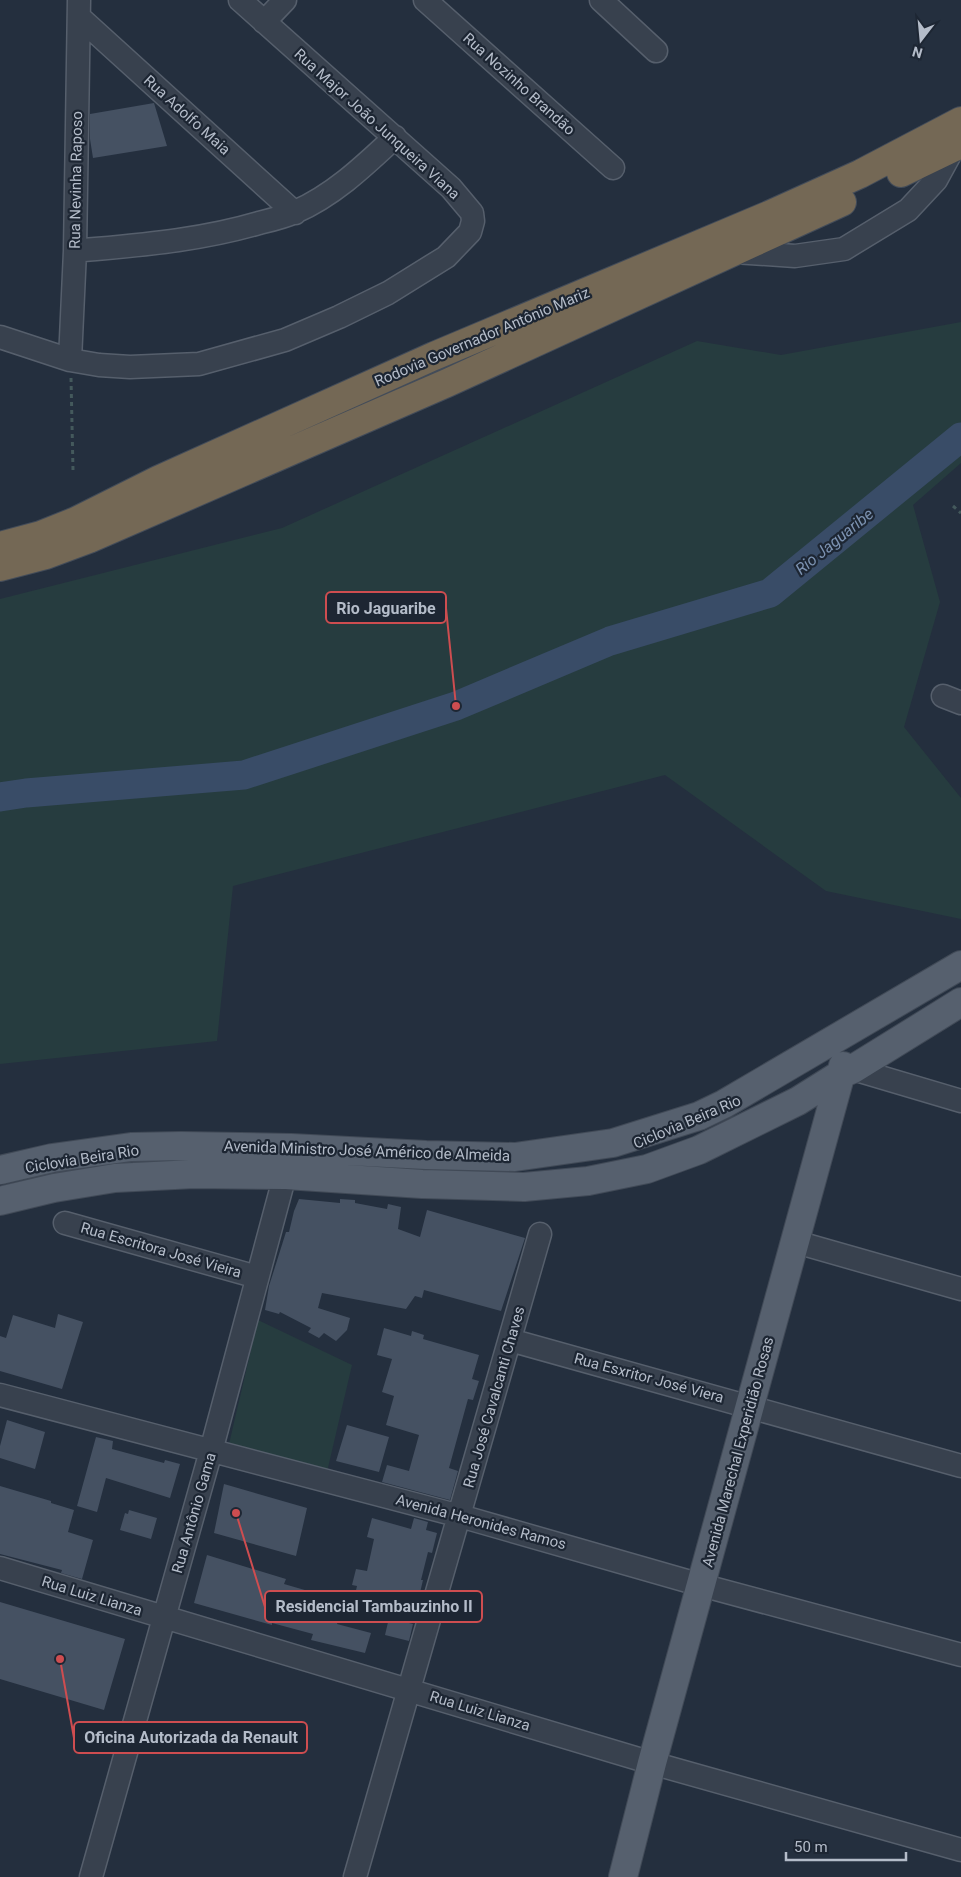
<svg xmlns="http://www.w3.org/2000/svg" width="961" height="1877" font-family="Roboto,sans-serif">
  <rect width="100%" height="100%" fill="#242f3e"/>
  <path fill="#263c3f" d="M961,322V463L913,505L940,602L904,727L961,798V919L826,891L665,775L233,886L217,1041L0,1064V599L282,528L697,341L781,355Z
    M258,1320L352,1365L327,1472L229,1444Z"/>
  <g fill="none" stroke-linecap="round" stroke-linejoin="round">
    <path stroke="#394c67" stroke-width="29" d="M0,797L26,793L244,775L456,706L610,641L770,593L961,437"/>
  </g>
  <path fill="#455162" d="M154,103L167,146L93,158L90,139V114Z
    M299,1199L340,1203V1199L355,1200V1203L387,1209L388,1204L401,1207L398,1229L420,1237L427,1210L525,1238L501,1311L424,1290L422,1298L415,1296L406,1309L322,1293L318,1308L350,1318L347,1330L336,1341L324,1333L319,1338L308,1332L311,1328L280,1312L279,1314L265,1310L269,1286L286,1232H289L294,1211Z
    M58,1314L83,1322L62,1389L0,1371V1336L6,1338L13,1315L55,1328Z
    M384,1328L411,1336L412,1331L424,1335L423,1339L479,1355L472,1379L479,1381L473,1400L468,1399L449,1468L458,1471L450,1500L382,1482L387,1465L409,1471L419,1435L386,1425L394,1396L382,1392L392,1359L377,1355Z
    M7,1420L45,1432L35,1469L0,1458V1446Z
    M347,1425L389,1437L379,1472L336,1461Z
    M96,1437L113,1441L112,1449L164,1463L165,1460L180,1464L170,1498L106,1478L97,1512L77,1506Z
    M224,1484L307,1508L296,1556L214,1533Z
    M0,1486L51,1501V1503L74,1510L68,1532L93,1540L82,1579L61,1573L62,1570L0,1554Z
    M129,1510L157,1518L151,1539L120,1530L125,1513L128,1514Z
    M372,1518L411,1529L414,1518L428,1522L426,1530L437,1533L432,1553L428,1552L421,1580H423L419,1597L382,1590L378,1609L353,1603L357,1586L352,1585L356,1569L367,1571L374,1539L367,1537Z
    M207,1555L286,1579L284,1584L322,1595L320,1602L342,1608L337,1624L371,1633L365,1653L311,1640L313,1634L272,1623V1625L194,1603Z
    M0,1602L125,1639L104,1710L0,1679Z
    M389,1618L413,1624L409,1641L385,1635Z"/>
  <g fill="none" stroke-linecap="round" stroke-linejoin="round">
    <defs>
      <path id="minor" d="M425,0L613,168
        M601,0L656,51
        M79,17L295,213
        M264,22L285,0
        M75,251C138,245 198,241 259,223C271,220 284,217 295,212C334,195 365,165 395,137
        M734,252L795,256L844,249L908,210L936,180L954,147
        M0,337L70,360L99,365L130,367L199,364L285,340L339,317L388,293L446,257L470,232L473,221L472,213L451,188L240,0
        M70,360L75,251L79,0
        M943,696L961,703
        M853,1069L961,1101
        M65,1223L257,1277
        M796,1242L961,1289
        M510,1340L961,1466
        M0,1395L460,1516L701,1585L961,1655
        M0,1568L652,1763L961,1850
        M91,1877L211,1451L289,1160
        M355,1877L540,1234"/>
      <path id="major" d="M0,1170L52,1158L131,1147L181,1146L291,1148L426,1155L515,1157L613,1143L699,1116L724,1104L961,965
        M0,1201L54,1188L115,1178L194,1174L286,1175L422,1184L524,1187L588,1181L647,1169L699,1150L798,1101L841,1074L853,1069L961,1002
        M623,1877L652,1763L843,1066"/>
      <path id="highway" d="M901,173L961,144
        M0,546L41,535L76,521L158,480L434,356L769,215L860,174L961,121
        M0,567L46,555L89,539L447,383L842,202"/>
    </defs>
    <use href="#minor" stroke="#565f6c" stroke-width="25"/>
    <use href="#major" stroke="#414a57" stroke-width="30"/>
    <use href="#highway" stroke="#434c59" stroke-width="30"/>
    <path stroke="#44595c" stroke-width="3" stroke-dasharray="4 4" stroke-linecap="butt" d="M71,378L73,470
      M953,506L961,513"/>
    <use href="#minor" stroke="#38414e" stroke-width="22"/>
    <use href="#major" stroke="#56606e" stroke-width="28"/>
    <use href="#highway" stroke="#746855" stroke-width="28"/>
  </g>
  <g text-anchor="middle" stroke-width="4.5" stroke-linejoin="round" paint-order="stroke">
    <g font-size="15" fill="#b4bcc9" stroke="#1d2633">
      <text transform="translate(519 84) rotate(42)" y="5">Rua Nozinho Brandão</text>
      <text transform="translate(187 115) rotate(42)" y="5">Rua Adolfo Maia</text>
      <text transform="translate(377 124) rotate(42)" y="5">Rua Major João Junqueira Viana</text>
      <text transform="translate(76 180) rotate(-89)" y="5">Rua Nevinha Raposo</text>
      <text transform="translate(482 337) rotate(-23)" y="5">Rodovia Governador Antônio Mariz</text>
      <text transform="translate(687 1122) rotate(-23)" y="5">Ciclovia Beira Rio</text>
      <text transform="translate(367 1151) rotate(2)" y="5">Avenida Ministro José Américo de Almeida</text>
      <text transform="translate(82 1159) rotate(-9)" y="5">Ciclovia Beira Rio</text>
      <text transform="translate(161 1250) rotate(16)" y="5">Rua Escritora José Vieira</text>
      <text transform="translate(649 1378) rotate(15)" y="5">Rua Esxritor José Viera</text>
      <text transform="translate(494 1397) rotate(-74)" y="5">Rua José Cavalcanti Chaves</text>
      <text transform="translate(738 1452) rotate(-75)" y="5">Avenida Marechal Experidião Rosas</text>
      <text transform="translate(194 1513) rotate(-74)" y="5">Rua Antônio Gama</text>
      <text transform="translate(481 1522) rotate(15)" y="5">Avenida Heronides Ramos</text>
      <text transform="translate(92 1596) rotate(17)" y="5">Rua Luiz Lianza</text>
      <text transform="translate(480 1711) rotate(17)" y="5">Rua Luiz Lianza</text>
    </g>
    <g font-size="16" font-style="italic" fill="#7c92b1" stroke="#1d2633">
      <text transform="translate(834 541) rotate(-39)" y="6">Rio Jaguaribe</text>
    </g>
  </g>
  <path fill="none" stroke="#ce4d50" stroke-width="2" d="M456 706L446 608M236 1513L265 1607M60 1659L74 1738"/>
  <g fill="#ce4d50" stroke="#1d2633" stroke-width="2">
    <circle cx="456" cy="706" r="5"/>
    <circle cx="236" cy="1513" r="5"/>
    <circle cx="60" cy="1659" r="5"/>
  </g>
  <g fill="#1d2633" stroke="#ce4d50" stroke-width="2">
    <rect x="326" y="592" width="120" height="31" rx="5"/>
    <rect x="265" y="1591" width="217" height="31" rx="5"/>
    <rect x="74" y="1722" width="233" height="31" rx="5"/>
  </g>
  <g font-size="16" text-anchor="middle" font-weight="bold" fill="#b4bcc9">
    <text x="386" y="614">Rio Jaguaribe</text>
    <text x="374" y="1612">Residencial Tambauzinho II</text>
    <text x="191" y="1743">Oficina Autorizada da Renault</text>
  </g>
  <g transform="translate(921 40) rotate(196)" stroke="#1d2633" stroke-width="4" paint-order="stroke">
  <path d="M0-4L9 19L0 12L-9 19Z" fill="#b4bcc9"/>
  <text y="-8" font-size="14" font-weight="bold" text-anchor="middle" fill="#b4bcc9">N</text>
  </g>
  <path d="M786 1852v8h120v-8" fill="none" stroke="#b4bcc9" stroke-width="2.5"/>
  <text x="794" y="1852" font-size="15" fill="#b4bcc9" stroke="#1d2633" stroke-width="4" paint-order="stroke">50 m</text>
</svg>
